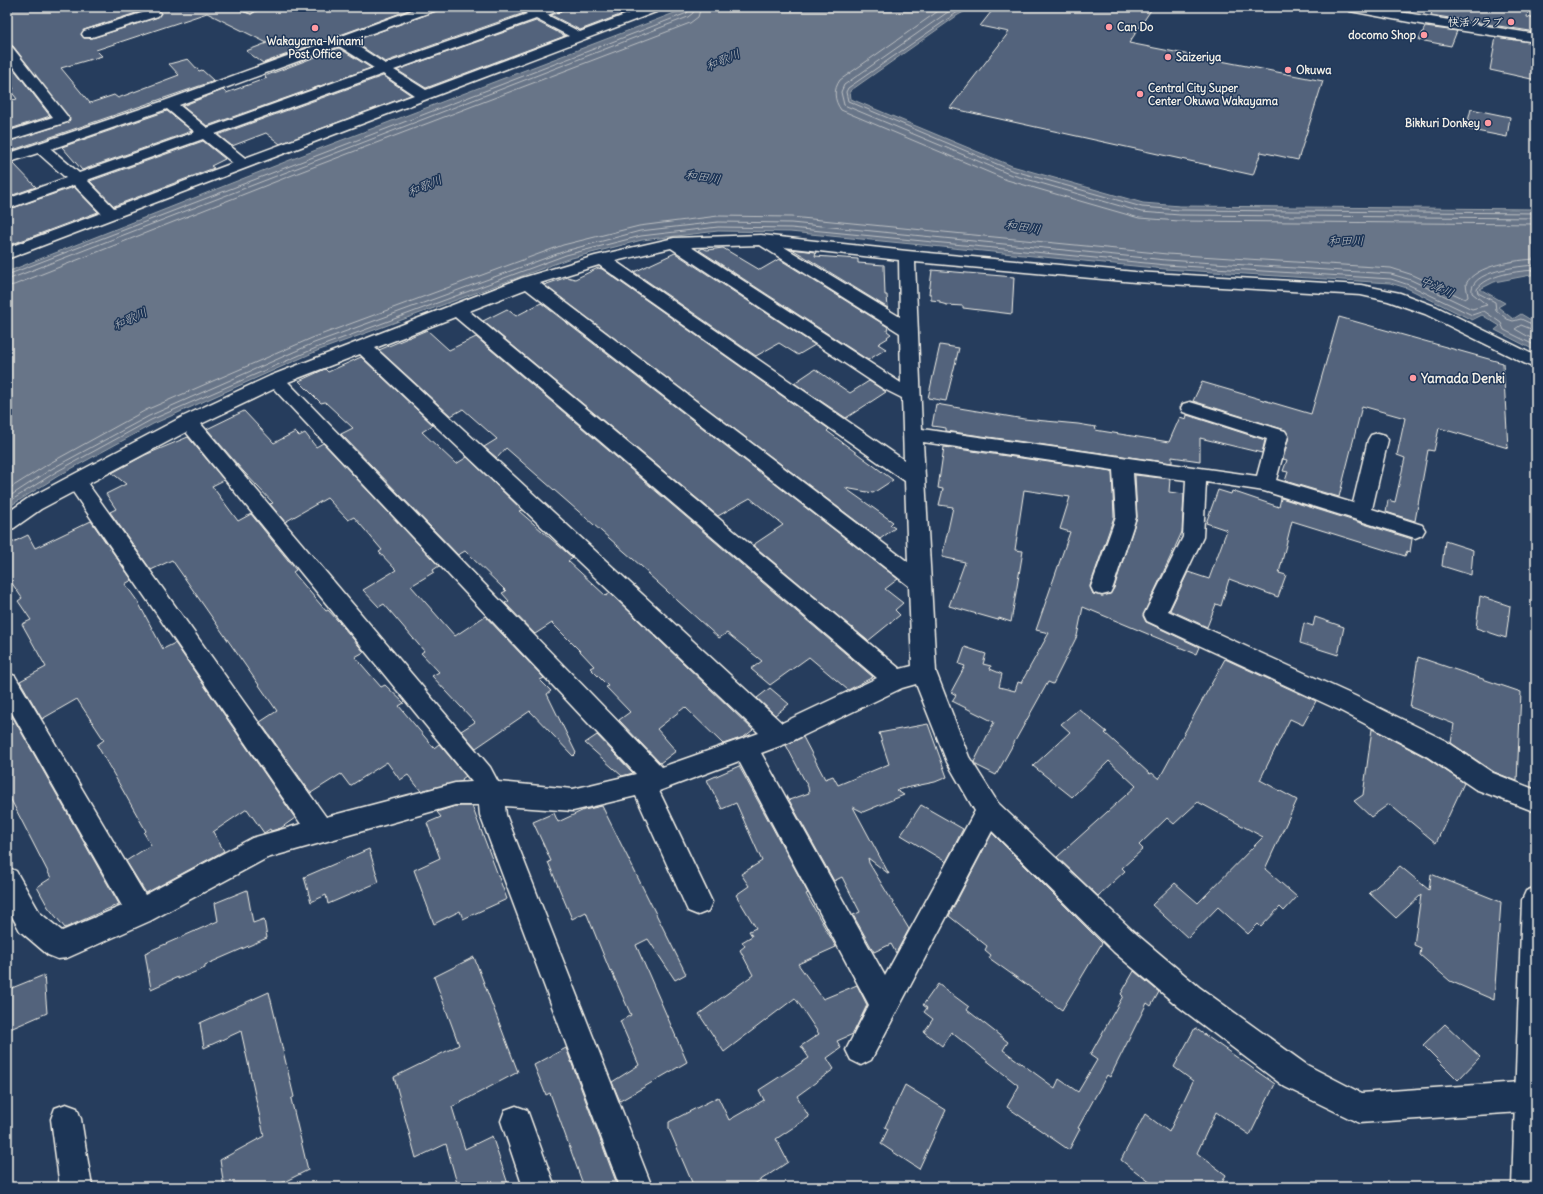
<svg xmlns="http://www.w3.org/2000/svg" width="1543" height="1194" font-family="Delius,'Klee One',sans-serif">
  <rect width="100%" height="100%" fill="#263d5d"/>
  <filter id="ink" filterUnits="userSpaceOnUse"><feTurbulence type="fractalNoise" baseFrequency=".025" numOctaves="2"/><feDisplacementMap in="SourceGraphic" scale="8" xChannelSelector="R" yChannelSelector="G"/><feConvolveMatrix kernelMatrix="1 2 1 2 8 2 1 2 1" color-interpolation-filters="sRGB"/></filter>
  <g filter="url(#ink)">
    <path fill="#677588" stroke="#9fa7ae" d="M690,7H973L958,15L850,91L851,99L1012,166L1143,203L1180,206L1536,209V274L1494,282L1480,289L1505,303L1498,307L1513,319L1521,314L1536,323V351L1495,330L1500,326L1482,315L1472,320L1407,288L1390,283L1165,269L790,232L718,231L642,240L568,259L317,351L153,424L58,476L7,508V272L290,160Z"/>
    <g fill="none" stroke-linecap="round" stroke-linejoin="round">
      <path stroke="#bcbfc2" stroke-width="1" d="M944,7L840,80C833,90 834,100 841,110L1007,180L1139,218L1179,221L1536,224
        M955,7L844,85L841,92L844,105L1009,174L1141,212L1180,215L1536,218
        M965,7L848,88L846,92L848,101L1011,170L1142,207L1180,210L1536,213
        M1536,270C1518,271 1488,274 1477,289L1478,293L1495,302L1496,310L1507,319L1513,321L1521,319L1536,326
        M7,275L687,13L690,7
        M7,280L688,17L693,13L695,7
        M7,286L14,285L295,174L690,23L698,17L701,7
        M1536,331L1521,325L1515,329L1536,341
        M7,490L50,463L146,410L312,338L563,245L639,226L718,216L791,217L1167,254L1391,268L1413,275L1465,299L1468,297L1466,284C1475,265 1517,260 1536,259
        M7,498L53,468L149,416L314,343L565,251L640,231L718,222L791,223L1166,260L1391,274L1411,280L1472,309L1487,305L1472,293C1468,271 1520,266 1536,265
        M7,503L56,472L151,420L316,348L566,255L641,236L718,227L791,228L1166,265L1391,279L1409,285L1472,315L1484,311L1501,323L1504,330L1536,346"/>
    </g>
    <path fill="#52647b" stroke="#f4f1e8" d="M7,7H138L142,11L84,30L81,35L84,38H92L158,17L161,13L156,7H239L242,11L251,14L258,10V7H417L263,63L246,51L267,43L207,13L96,50L102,56L61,68L90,103L114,95L118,98L179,75L169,64L188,59L199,71L202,70L214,81L7,152V142L67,123L70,120L13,46L7,45Z
      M439,7H524L522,10L524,13L385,62L353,41L437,11Z
      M564,7H641L580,30L551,15L562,11Z
      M995,7H1153L1129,43L1323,81L1298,160L1261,152L1253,175L950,108L1009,32L980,26Z
      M1433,7H1529L1527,17L1536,19V32L1431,15Z
      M536,21L565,36L426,88L397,70Z
      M1425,27L1457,31L1451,46L1419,40Z
      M1496,37L1536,43V80L1490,70Z
      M339,48L371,68L207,126L182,106L223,90L226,93L267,78L265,76Z
      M7,60L50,116L7,130V101L17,99L10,90L14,89L7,78Z
      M383,76L411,95L280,144L266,133L232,146L218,135Z
      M1471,109L1510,117L1507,137L1466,129Z
      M167,111L192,131L82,170L62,147Z
      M203,141L225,159L211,166L214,168L114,206L90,181Z
      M13,163L36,187L7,197V164Z
      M74,187L98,212L7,246V210Z
      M703,248L707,250L723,248L760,270L779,259L888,327L887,331L891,334L887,337L888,338L878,344L886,349L868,360L699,250Z
      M792,249L816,252L815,256L858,259V263L884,265L885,295H887L888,308Z
      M675,253L815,345L798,355L779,343L756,356L634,272Z
      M598,268L602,269L829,429L827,431L893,480L873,493L845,488L893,522L890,525L895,528L880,539L544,285L567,277L575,279Z
      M932,270L1014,277L1012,314L963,308V306L947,305L940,303V301L931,300V294H929Z
      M541,303L898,579L885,589L903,603L895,610L900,615L868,641L753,545L783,525L750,498L718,516L483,321L507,309L516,316Z
      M1339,317L1503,363L1508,448L1439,428L1434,451L1428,450L1415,521L1386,512L1388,500L1395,502L1405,458L1397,455L1405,418L1362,406L1339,497L1285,481L1288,472L1283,471L1287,460L1283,459L1289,436L1285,430L1193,401L1202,382L1311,414Z
      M427,330L449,350L476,337L873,677L848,690L809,657L770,685L751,669L762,661L727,633L719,638L647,573H649L506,448L497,458L484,447L497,439L463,409L451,416L379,350Z
      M940,345L959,348L946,401L928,398Z
      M361,357L433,425L422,432L456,464L467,457L522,510L519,511L573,558L568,561L606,596L610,593L753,730L744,737L723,744L685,707L657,729L676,751L660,763L619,720L630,712L606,687L608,686L590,668L594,666L580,651L552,623L535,634L505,603L509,601L502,593L506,591L465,551L458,555L341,434L353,428L325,402L321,403L299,381L325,369L328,372Z
      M815,369L850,393L869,381L886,392L846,418L794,383Z
      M936,404L1024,419L1078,424L1096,427L1095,430L1169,442L1180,417L1186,419L1187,415L1265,440L1262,453L1200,438V461L1172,457V463L946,431V428L932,426Z
      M244,411L274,443L295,432L299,436L305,433L316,447L323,443L439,566L433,570L434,572L411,586L455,636L485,616L544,678L540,680L551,691L547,694L576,753L573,756L530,711L476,748L461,731L475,722L432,676L439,672L421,653L424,651L384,604L379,607L363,590L396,570L379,552L382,550L354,517L348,520L327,498L285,522L270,504L273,503L243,471L207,429Z
      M188,437L224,480L212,486L238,521L251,514L296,570L293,572L326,611L328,610L339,622L364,652L355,657L381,687L385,685L404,703L399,706L434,748L439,744L466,776L462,779L463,781L421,791L408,775L400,780L387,762L350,786L341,774L311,793L260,722L277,711L186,580L172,560L151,570L110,512L116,509L106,494L126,484L112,473L145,455Z
      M944,447L1112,471L1114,517L1090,586L1093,594L1102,596L1110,594L1114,588L1137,517L1135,475L1170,479L1169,492L1184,494L1182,532L1143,616L1146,622L1199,647L1196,654L1083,607L1077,636L1053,684L1048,682L996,775L976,765L974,762L994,722L952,701L956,695L951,692L965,666L959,664L965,647L986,654L983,664L991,666L990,669L1002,674L999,687L1015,691L1018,682L1021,683L1049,633L1036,630L1070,532L1060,529L1070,497L1024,490L1015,550L1023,551L1011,622L999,618L998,620L949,606L965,562L942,557L953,507L939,505L943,489L938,488Z
      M1218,490L1231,494L1232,491L1279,507L1281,498L1412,539L1410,552L1407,551L1405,556L1292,521L1279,573L1286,575L1278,597L1229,579L1221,606L1216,604L1207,627L1170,610L1188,572L1209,579L1227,530L1206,523Z
      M91,521L132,580L125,584L138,602L163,649L175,643L295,818L281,828L271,831L270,829L264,833L247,809L213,832L224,851L146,893L126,861L151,845L144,833L146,831L97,745L104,740L77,699L42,719L20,681L46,667L22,624L31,620L18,601L22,598L7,576V545L28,535L35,548Z
      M1445,541L1473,550L1471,575L1442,566Z
      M1480,596L1510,606L1506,638L1476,628Z
      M1315,617L1344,627L1338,655L1300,643L1304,623L1313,626Z
      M1418,657L1521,692L1517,781L1494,772L1451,743L1454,724L1410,707Z
      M1225,659L1316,701L1303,725L1290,719L1260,780L1297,800L1265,869L1297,897L1284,911L1280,907L1261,927L1258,924L1248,934L1218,907L1188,938L1152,905L1175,883L1198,903L1263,837L1198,802L1174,824L1167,818L1139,845L1143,849L1122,868L1125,871L1098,896L1057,857L1136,786L1109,761L1072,797L1033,766L1070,732L1061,724L1079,709L1107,732L1105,733L1150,774L1152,773L1159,779Z
      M770,688L789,704L775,715L757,698Z
      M7,707L119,904L65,928L48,907L37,887L51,878L7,792Z
      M928,724L947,777L935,782L896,790L904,795L863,812L853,807L889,874L868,858L869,863L909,929L896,953L891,944L874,952L853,915L860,912L842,877L834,881L789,800L809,793L808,787L786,745L803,737L825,779L833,776L838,785L889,764L879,733Z
      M1372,729L1427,758L1464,783L1436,843L1389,804L1371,817L1354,801L1363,795Z
      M597,735L633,773L622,776L585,743Z
      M739,766L808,893L806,894L836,947L798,964L823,999L857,985L867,1005L853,1034L837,1041L841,1048L827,1058L834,1069L797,1096L809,1117L776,1139L788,1162L750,1187H694L669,1129V1122L718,1097L729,1120L764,1100L759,1090L809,1058L801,1046L819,1034L795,998L724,1052L699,1014L753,975L740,950L745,946L742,942L752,936L749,931L756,928L736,895L749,886L741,874L762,861L736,803L722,809L707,780Z
      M921,805L963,829L946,862L901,835Z
      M455,806H472L507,899L463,919L460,911L434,924L414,870L440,858L427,823L441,817L437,812Z
      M602,806L686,974L675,980L648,939L636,945L687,1062L620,1101L612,1082L639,1065L620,1021L631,1015L611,970L610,971L586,912L572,919L548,862L551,861L533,822L554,813L558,822L584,810Z
      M992,833L1102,943L1062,1010L989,958L991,955L985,950L987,946L949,916Z
      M369,849L379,882L328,904L326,895L311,902L304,877Z
      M1400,866L1429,890L1431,874L1501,902L1494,1000L1450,981L1420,955L1421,948L1414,945L1421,895L1396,918L1369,893Z
      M247,890L253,923L264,919L267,938L205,965V968L178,979V977L151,989L145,953L218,921L215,903Z
      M474,957L518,1072L452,1107L465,1149L492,1136L509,1187H458L446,1144L416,1158L394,1077L459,1045L434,977Z
      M1134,971L1159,992L1151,1006L1147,1003L1110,1077L1107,1075L1078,1128L1080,1129L1069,1150L1007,1107L1019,1086L951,1032L942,1046L924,1032L933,1019L924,1012L927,1008L923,1005L938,984L969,1007L967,1010L1008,1042L1003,1050L1055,1088L1059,1079L1078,1092L1097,1060L1090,1055L1123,996L1121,994Z
      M44,975L47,1013L8,1030L7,990Z
      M269,992L294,1097L291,1099L308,1170L274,1187H224L220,1160L264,1136L241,1031L204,1048L200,1023Z
      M1445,1024L1480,1057L1458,1080L1423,1045Z
      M1195,1028L1275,1084L1250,1135L1216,1112L1197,1153L1226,1175L1220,1187H1156L1121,1160L1145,1114L1169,1132L1193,1081L1174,1067Z
      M566,1048L618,1187H584L550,1093L546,1095L534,1065Z
      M905,1085L946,1110L919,1169L881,1144L888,1129L885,1127Z"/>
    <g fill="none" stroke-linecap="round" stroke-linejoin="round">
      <defs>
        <path id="minor" d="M140,7H154L160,13L158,16L92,37H84L82,34L84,31L145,12Z
          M240,7H256L257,9L251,13L242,10Z
          M421,7H438L436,10L350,41L385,64L527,14L523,10L526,7L538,10L546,7H563L561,10L547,15L580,32L646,7H663L661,10L7,259V248L101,213L74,185L7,209V199L66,178L38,153L7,163V154L164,101ZM536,19L569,36L426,90L394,70ZM339,46L374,68L207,128L179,105ZM383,74L414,95L245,158L215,134ZM167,109L195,132L79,173L51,149ZM203,139L233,163L114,208L87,180Z
          M1344,7H1369L1536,34V42L1425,25L1350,11Z
          M7,46L12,47L67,116L69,119L67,122L7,141V132L53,117L7,58Z
          M761,235L907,251L1135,272L1361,285L1400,293L1437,307L1536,356V369L1425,314L1388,301L1361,295L1135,282L915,262L922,429L1257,476L1267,439L1183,412L1181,408L1183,404L1190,402L1285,431L1288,436L1276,480L1353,503L1368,440L1371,435L1378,433L1385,435L1388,440L1372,509L1422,525L1425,530L1422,535L1415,538L1264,491L1206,482L1203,537L1168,611L1355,696L1446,741L1493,773L1536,790V812L1475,789L1428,757L1339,710L1147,621L1144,615L1183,537L1186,480L1133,473L1136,517L1113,587L1110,593L1102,595L1094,593L1091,587L1116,517L1113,470L923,442L936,672L969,757L998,803L1134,932L1199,987L1307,1065L1361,1093L1536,1081V1111L1359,1123L1285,1087L1179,1007L1114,952L992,831L871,1060L861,1065L851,1060L846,1050L869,1005L739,761L659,791L712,902L708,911L698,915L688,911L636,796L573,811L505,806L506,815L652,1187H620L480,815L479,805H455L267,858L150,921L67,958L58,959L48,955L20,931L7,907V867L16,871L40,913L62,931L122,906L7,704V673L15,676L145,895L252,838L301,824L73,492L41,509L14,528L7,531V513L27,499L182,417L270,376L522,278L595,256L674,238ZM760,245L900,333L901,383L691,247ZM784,247L899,260L900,317ZM671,248L882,388L902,398L904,460L615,261ZM599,265L905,481L908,562L540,283ZM526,289L909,586L912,666L900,669L469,311ZM455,317L877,678L782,723L375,348ZM360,354L759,733L662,767L288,382ZM274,389L636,774L573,789L498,782L490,767L201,424ZM186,432L472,782L455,783L326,817L88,484ZM916,684L947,762L975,811L885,976L761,753L788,743L902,688Z
          M66,1104L77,1108L81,1119L92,1187H60L51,1119L55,1108Z
          M516,1106L527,1110L555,1187H523L501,1121L505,1110Z"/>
        <path id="secondary" d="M1536,887V1187H1512L1522,900L1526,891Z"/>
      </defs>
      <use href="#minor" stroke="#f4f1e8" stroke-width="3"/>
      <use href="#secondary" stroke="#f4f1e8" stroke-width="3"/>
      <use href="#minor" fill="#1d3557" fill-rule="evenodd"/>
      <use href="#secondary" fill="#1d3557" fill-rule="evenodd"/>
    </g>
  </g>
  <g fill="#ff9aa2" stroke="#1d3557" stroke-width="1.5">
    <circle cx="1511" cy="22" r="4"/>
    <circle cx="1109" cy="27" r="4"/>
    <circle cx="315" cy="28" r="4"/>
    <circle cx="1424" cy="35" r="4"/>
    <circle cx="1168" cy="57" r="4"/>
    <circle cx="1288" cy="70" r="4"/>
    <circle cx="1140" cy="94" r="4"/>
    <circle cx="1488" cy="123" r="4"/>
    <circle cx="1413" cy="378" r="4"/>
  </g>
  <g text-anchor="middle" stroke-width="3" stroke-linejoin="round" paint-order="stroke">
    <g font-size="11" font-weight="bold" fill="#f4f1e8" stroke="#1d3557" text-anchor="start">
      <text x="1503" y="26" text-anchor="end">快活クラブ</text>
      <text x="1117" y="31">Can Do</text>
      <text x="1416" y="39" text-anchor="end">docomo Shop</text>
      <text x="315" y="45" text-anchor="middle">Wakayama-Minami<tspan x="315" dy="13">Post Office</tspan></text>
      <text x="1176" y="61">Saizeriya</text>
      <text x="1296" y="74">Okuwa</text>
      <text x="1148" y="92">Central City Super<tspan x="1148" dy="13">Center Okuwa Wakayama</tspan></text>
      <text x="1480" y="127" text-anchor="end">Bikkuri Donkey</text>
    </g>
    <g font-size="12" font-style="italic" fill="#bcbfc2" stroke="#1d3557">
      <text transform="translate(723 60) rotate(-23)" y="4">和歌川</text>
      <text transform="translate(703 177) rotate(9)" y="4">和田川</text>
      <text transform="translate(425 186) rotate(-23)" y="4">和歌川</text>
      <text transform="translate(1023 227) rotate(9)" y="4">和田川</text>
      <text transform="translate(1346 241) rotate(-1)" y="4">和田川</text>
      <text transform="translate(1437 287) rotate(24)" y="4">中津川</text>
      <text transform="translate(130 319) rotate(-25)" y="4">和歌川</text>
    </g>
    <g font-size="13" font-weight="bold" fill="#f4f1e8" stroke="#1d3557" text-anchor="start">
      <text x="1421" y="383">Yamada Denki</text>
    </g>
  </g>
  <rect width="1543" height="1194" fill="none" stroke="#1d3557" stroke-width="24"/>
  <rect x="12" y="12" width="1519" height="1170" fill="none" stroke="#f4f1e8" stroke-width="1.5" filter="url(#ink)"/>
</svg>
